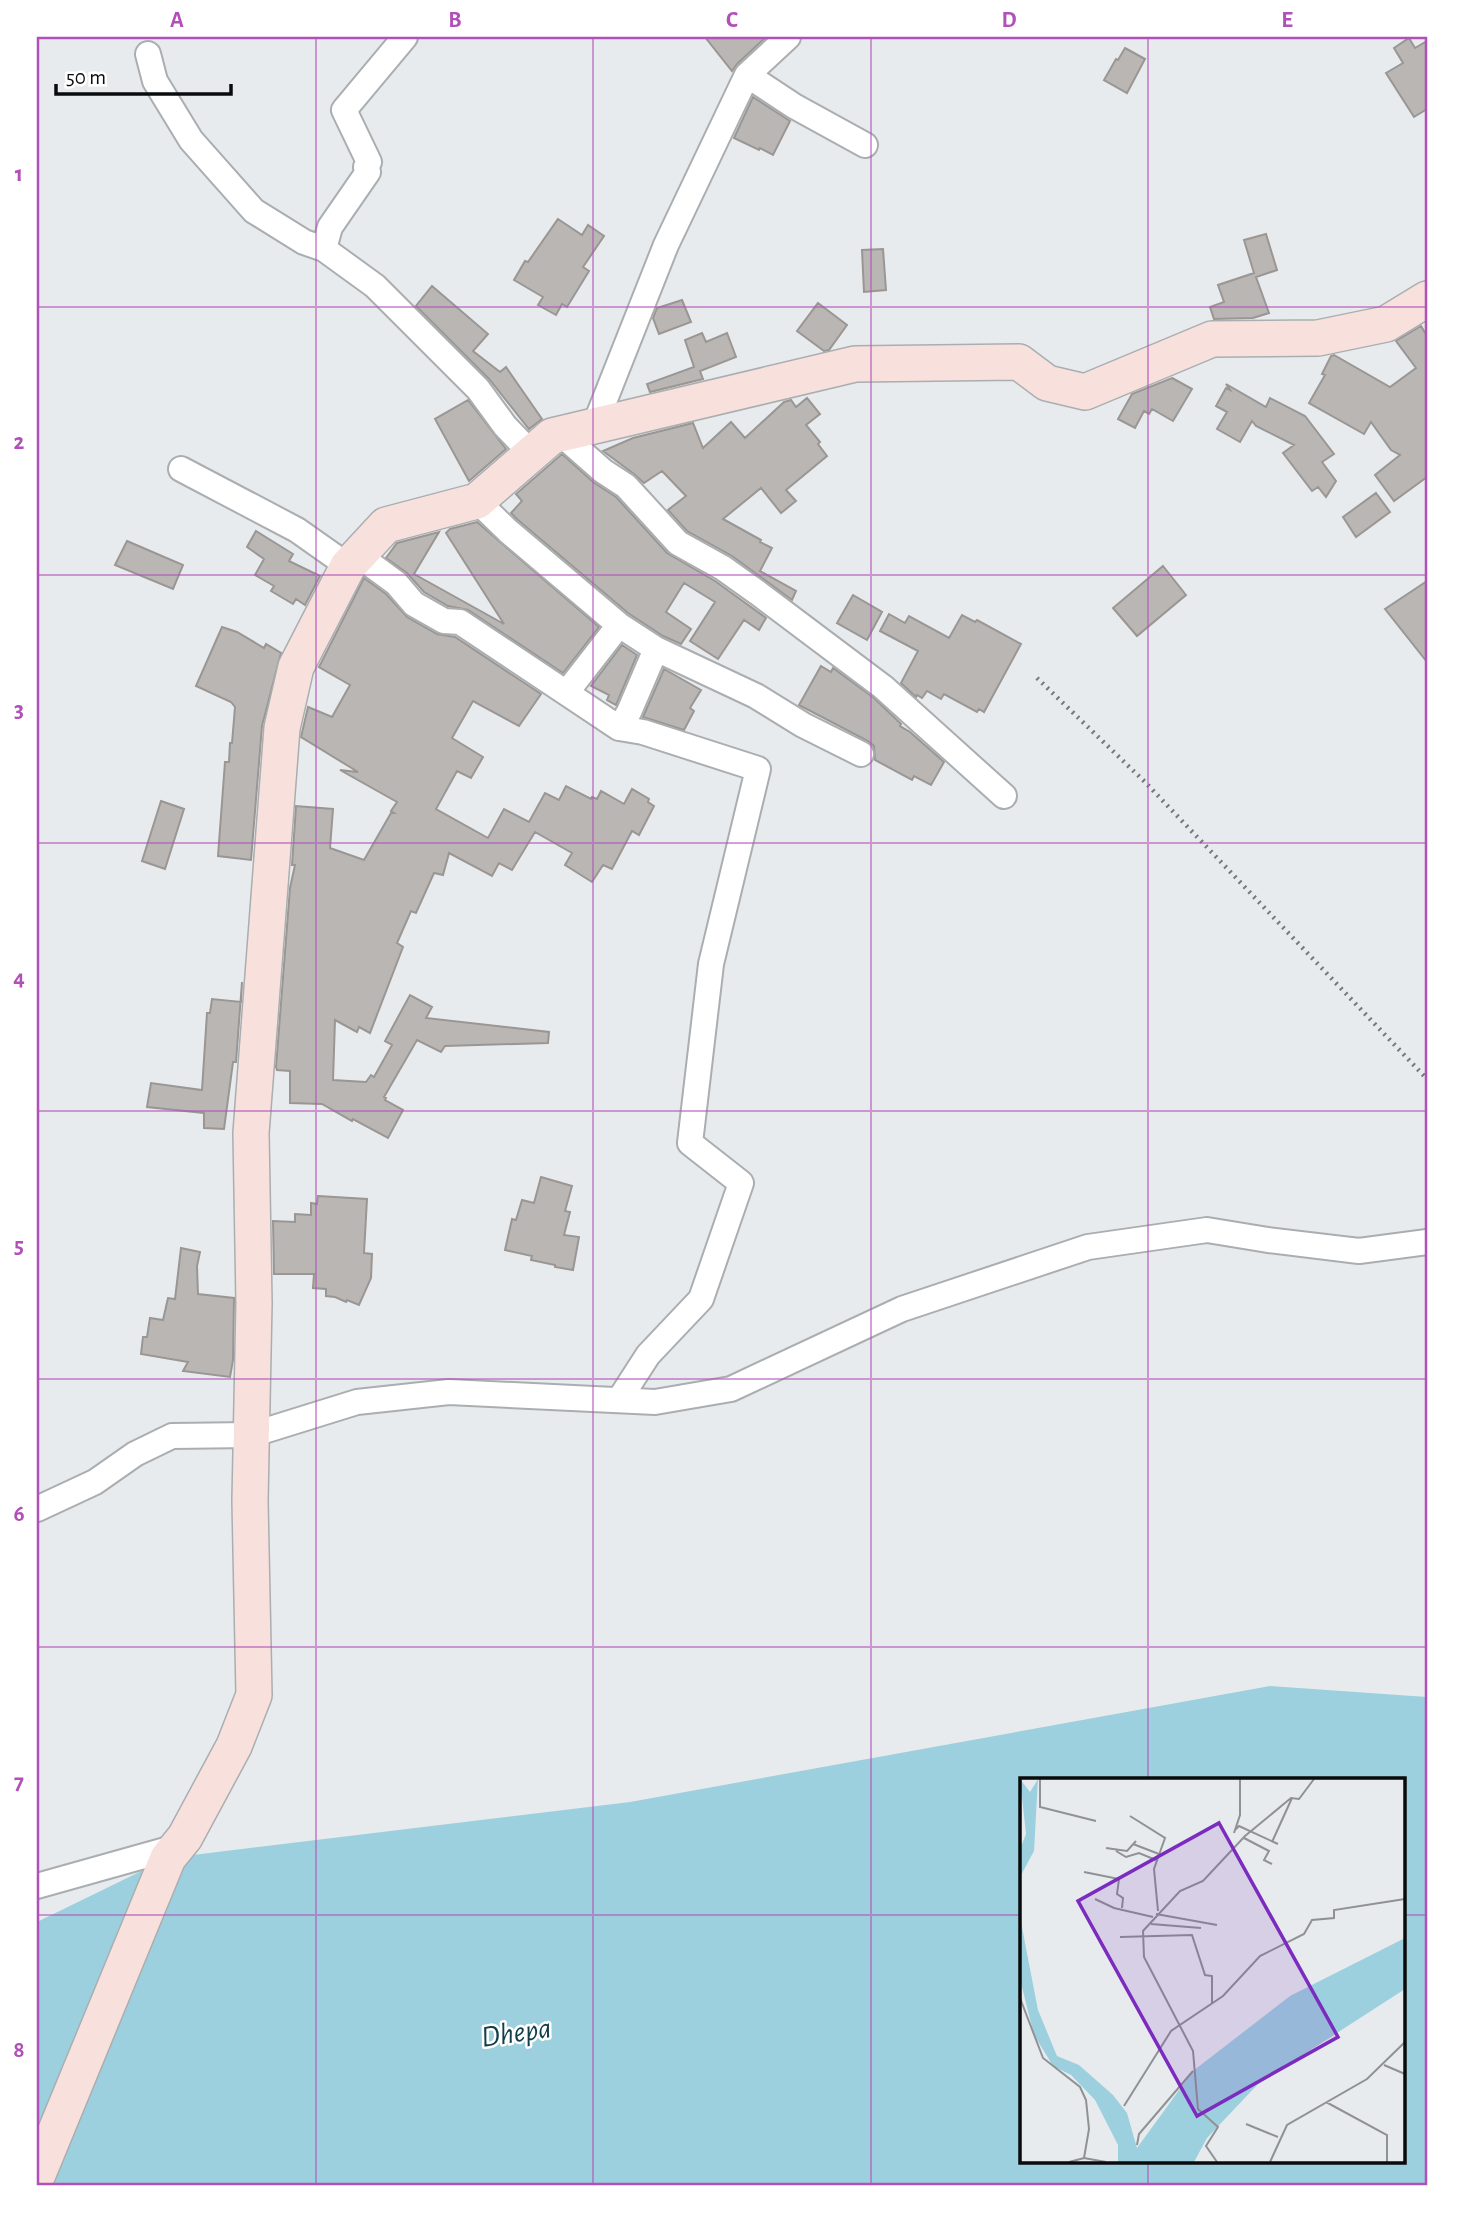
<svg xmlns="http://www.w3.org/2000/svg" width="1464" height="2222" font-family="'Alegreya Sans',sans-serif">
  <rect width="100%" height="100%" fill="#e8ebee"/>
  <path fill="#9dd0de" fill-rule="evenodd" d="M1270,1686L1427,1697V2185H37V1922L168,1858L630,1802ZM1021,1779H1403V2161H1021Z"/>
  <path fill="#b9b6b3" stroke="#9a9694" stroke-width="2" d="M705,37H766L737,64L732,71Z
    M1409,38L1415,48L1427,41V109L1414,117L1386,73L1403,63L1394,48Z
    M1125,48L1145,59L1127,93L1104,80L1116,59L1118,60Z
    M753,97L790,121L773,155L760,148L759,150L734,138Z
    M558,219L582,235L588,225L604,236L583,267L589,271L567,307L562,304L556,315L538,305L543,297L514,280L525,261L528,262Z
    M1266,234L1277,270L1256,277L1269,313L1253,318L1214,319L1210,307L1224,302L1218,285L1254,273L1244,240Z
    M883,249L886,290L864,292L862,250Z
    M432,286L488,334L473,351L500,372L506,367L542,419L529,429L489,379L416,306Z
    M682,300L691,322L659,334L653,318L657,308Z
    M818,303L847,325L829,350L824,351L797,331Z
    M1421,326L1427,336V477L1394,501L1375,475L1400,455L1391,450L1371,422L1364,434L1309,403L1325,375L1322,374L1331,356L1334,355L1390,387L1416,368L1396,341Z
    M702,333L706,342L727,333L736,357L700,371L703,379L650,392L647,384L694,367L685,340Z
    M1172,378L1192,389L1173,421L1152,409L1149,414L1144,411L1135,428L1118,419L1132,394Z
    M1226,384L1266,407L1270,398L1305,416L1334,454L1322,462L1336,481L1326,497L1318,487L1312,491L1283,453L1294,445L1256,426L1252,421L1240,442L1217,429L1227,412L1216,406L1226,388L1230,390Z
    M807,398L820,414L806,425L820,442L818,444L827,456L786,490L796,501L781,513L761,488L723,519L761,540L760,542L772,548L760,571L796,591L792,600L732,556L687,531L668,510L686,496L662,471L644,483L634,474L603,451L633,438L693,423L703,448L731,422L745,438L784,402L791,400L796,407Z
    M468,400L506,449L469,481L435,419Z
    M562,454L593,482L616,497L667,553L715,581L766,618L759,630L744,620L718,659L690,641L715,602L684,583L666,612L691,629L681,644L663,636L628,613L518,520L511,513L522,501L516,494Z
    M1376,493L1390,512L1356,537L1343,517Z
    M477,522L599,627L563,673L468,610L448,606L424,592L407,573L386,558L397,543L439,532L414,574L504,624L446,533L450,529Z
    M256,531L293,554L289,561L320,576L305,605L296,599L293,604L271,591L274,586L255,575L264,559L247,547Z
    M127,541L183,565L173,589L115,565Z
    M1163,566L1186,595L1137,636L1113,608Z
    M364,578L386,594L407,617L437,634L455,637L541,694L519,726L473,701L452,738L483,757L471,778L457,771L436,809L488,838L504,809L529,822L545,793L559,800L566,786L591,799L592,797L597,799L601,791L624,804L632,789L649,799L648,802L654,806L639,835L632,831L612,869L603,865L592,882L565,865L572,853L535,832L512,870L499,863L492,876L449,853L443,875L434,873L416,913L411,911L397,943L403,947L370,1033L359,1027L357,1032L335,1020L333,1080L366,1082L371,1075L374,1077L392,1045L385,1041L410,995L432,1007L426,1018L549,1032L548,1043L445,1046L441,1052L417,1040L384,1097L386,1098L385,1100L403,1110L388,1138L353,1119L352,1121L322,1104L290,1103V1071L277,1070L276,1067L290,888L295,865H292L296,806L333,809L330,848L364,860L391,813H394L391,811L397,802L340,770L358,772L301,737L308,707L332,717L350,685L319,667Z
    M1427,581V662L1385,609Z
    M853,595L882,612L867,640L837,623Z
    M889,614L905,623L909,616L949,638L962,615L975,622L977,620L1021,644L984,712L979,709L977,712L944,694L941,699L927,691L922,698L917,695L916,697L901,683L918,651L880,631Z
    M222,627L237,632L264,648L266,644L281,653L262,726L251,860L218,856L225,762H229L230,743H232L235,707L231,702L196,686Z
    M622,645L637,655L616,705L607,700L609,695L591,686Z
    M821,666L831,672L833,668L874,698L901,724L900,726L910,732L944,762L931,785L914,776L912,780L875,760L874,746L868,741L799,705Z
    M664,669L701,690L690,708L694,711L684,730L643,717Z
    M161,801L184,809L165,869L142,861Z
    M242,982L236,1062H233L224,1129L204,1128V1113L147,1107L151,1083L202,1090L207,1013H210L212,999L241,1002Z
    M541,1177L572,1186L565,1211L570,1212L564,1235L579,1237L573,1270L555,1267V1265L531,1260L532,1256L505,1250L512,1219L516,1220L522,1200L534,1203Z
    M318,1196L367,1199L364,1253L372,1254L371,1278L359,1305L347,1300L346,1302L335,1297L326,1296V1289L313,1288L314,1274H274L273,1221L295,1222V1214L311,1215V1203L317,1204Z
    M181,1248L200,1252L197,1266L198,1294L234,1298L233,1360L230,1377L183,1371L188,1362L141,1354L143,1337H147L150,1318L163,1320L168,1298L175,1299Z"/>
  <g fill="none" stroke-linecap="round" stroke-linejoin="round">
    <defs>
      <path id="street" d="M148,54L155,81L191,140L254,211L304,242L324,249L375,286L478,389L505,426L532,454
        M747,75L794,106L865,145
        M324,249L330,227L368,172L366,167L369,162L344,110L405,37
        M594,427L666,245L747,75L788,37
        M561,434L603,471L626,486L678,543L723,568L758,593L883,687L1004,796
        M181,469L297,530L348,566L362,558L396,583L414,604L444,621L460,622L619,728L643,732L758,769L711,964L690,1143L741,1183L701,1299L648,1355L619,1400
        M477,501L508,531L619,625L656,649L756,696L803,725L861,754
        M567,692L619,625
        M619,728L629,712L656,649
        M37,1509L95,1482L135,1454L172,1436L251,1435L357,1402L449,1392L655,1402L731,1389L902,1309L1088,1247L1207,1230L1268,1240L1359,1251L1427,1242
        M37,1886L176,1847"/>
      <path id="secondary" d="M38,2174L168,1858L185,1837L234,1746L254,1695L250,1501L254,1303L251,1133L282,728L296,667L348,566L386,525L477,501L552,436L855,364L1019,362L1047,383L1085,392L1212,339L1318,338L1386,324L1427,299"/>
    </defs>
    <use href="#street" stroke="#aaaeb0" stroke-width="28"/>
    <use href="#secondary" stroke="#aaaeb0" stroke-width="38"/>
    <path stroke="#76787a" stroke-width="4.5" stroke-dasharray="2 5" stroke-linecap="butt" d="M1037,678L1145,782L1427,1079"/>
    <use href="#street" stroke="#fff" stroke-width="24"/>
    <use href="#secondary" stroke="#f8e1dc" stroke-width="35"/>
  </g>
  <path fill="none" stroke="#b150b8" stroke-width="2" stroke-opacity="0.55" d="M316,37V2185M593,37V2185M871,37V2185M1148,37V1779M37,307H1427M37,575H1427M37,843H1427M37,1111H1427M37,1379H1427M37,1647H1427M37,1915H1021M1403,1915H1427M1148,2161V2185"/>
  <g text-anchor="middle" stroke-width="5" stroke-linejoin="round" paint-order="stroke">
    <g font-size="30" font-style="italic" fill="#103e49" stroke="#fff">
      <text transform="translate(516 2032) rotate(-8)" y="10">Dhepa</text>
    </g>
  </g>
  <g transform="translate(1020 1778)">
    <rect width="385" height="385" fill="#e8ebee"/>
    <path d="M0,1L10,14L18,1L14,73L0,99V71L6,56ZM0,139L18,232L37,278L59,287L93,317L107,335L117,370L173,293L270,218L385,160V211L238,306L187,360L174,384H98V367L75,322L51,297L33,288L14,257L0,201Z" fill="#9dd0de"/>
    <path fill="none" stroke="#8f9194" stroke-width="2" d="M20,1V29L76,43M110,38L145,60L134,91L138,133M215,52L219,48L258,66M214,55L220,37V1M224,60L249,73L244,82L252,86M252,64L272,20M113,66L139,76M86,70L107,73L116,63M96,73L106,79L119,75L136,82M64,94L99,101L97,116L103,120L102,130M75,121L94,130L133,139M136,136L197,147M131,146L181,150M100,159L172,157L185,197L192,198V225M0,220L23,280L60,309L66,322L69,351L64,380M364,287L385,296M306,324L367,357V384M104,328L151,253L203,218L240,178L284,156L292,142L314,140V132L385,121M226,346L258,359M117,367L119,356L173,293M49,384L64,380L86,384M197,384L186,368L198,349L178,331L173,273L124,179L123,153L160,113L183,103L225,58L271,20L279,21L294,1M250,384L267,347L347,301L385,264"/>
    <path fill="#7b2cbf" fill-opacity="0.15" stroke="#7b2cbf" stroke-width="3.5" d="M199,45L318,259L177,338L58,123Z"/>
    <rect width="385" height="385" fill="none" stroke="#0a0b0c" stroke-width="3.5"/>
  </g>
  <rect width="1464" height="2222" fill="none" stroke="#ffffff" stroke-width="77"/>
  <path d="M56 84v10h175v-10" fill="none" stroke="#0a0b0c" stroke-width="3.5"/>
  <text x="66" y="84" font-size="21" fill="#0a0b0c" stroke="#ffffff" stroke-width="5" paint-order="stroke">50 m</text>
  <rect x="38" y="38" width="1388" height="2146" fill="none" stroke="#b150b8" stroke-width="2.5"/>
  <g font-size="23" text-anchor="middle" font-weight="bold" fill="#b150b8">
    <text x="177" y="27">A</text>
    <text x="455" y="27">B</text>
    <text x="732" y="27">C</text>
    <text x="1009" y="27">D</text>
    <text x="1287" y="27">E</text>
    <text x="19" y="181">1</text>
    <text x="19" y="449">2</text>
    <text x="19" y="717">3</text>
    <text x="19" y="985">4</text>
    <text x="19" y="1253">5</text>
    <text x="19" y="1521">6</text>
    <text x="19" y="1789">7</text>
    <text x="19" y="2057">8</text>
  </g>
</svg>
